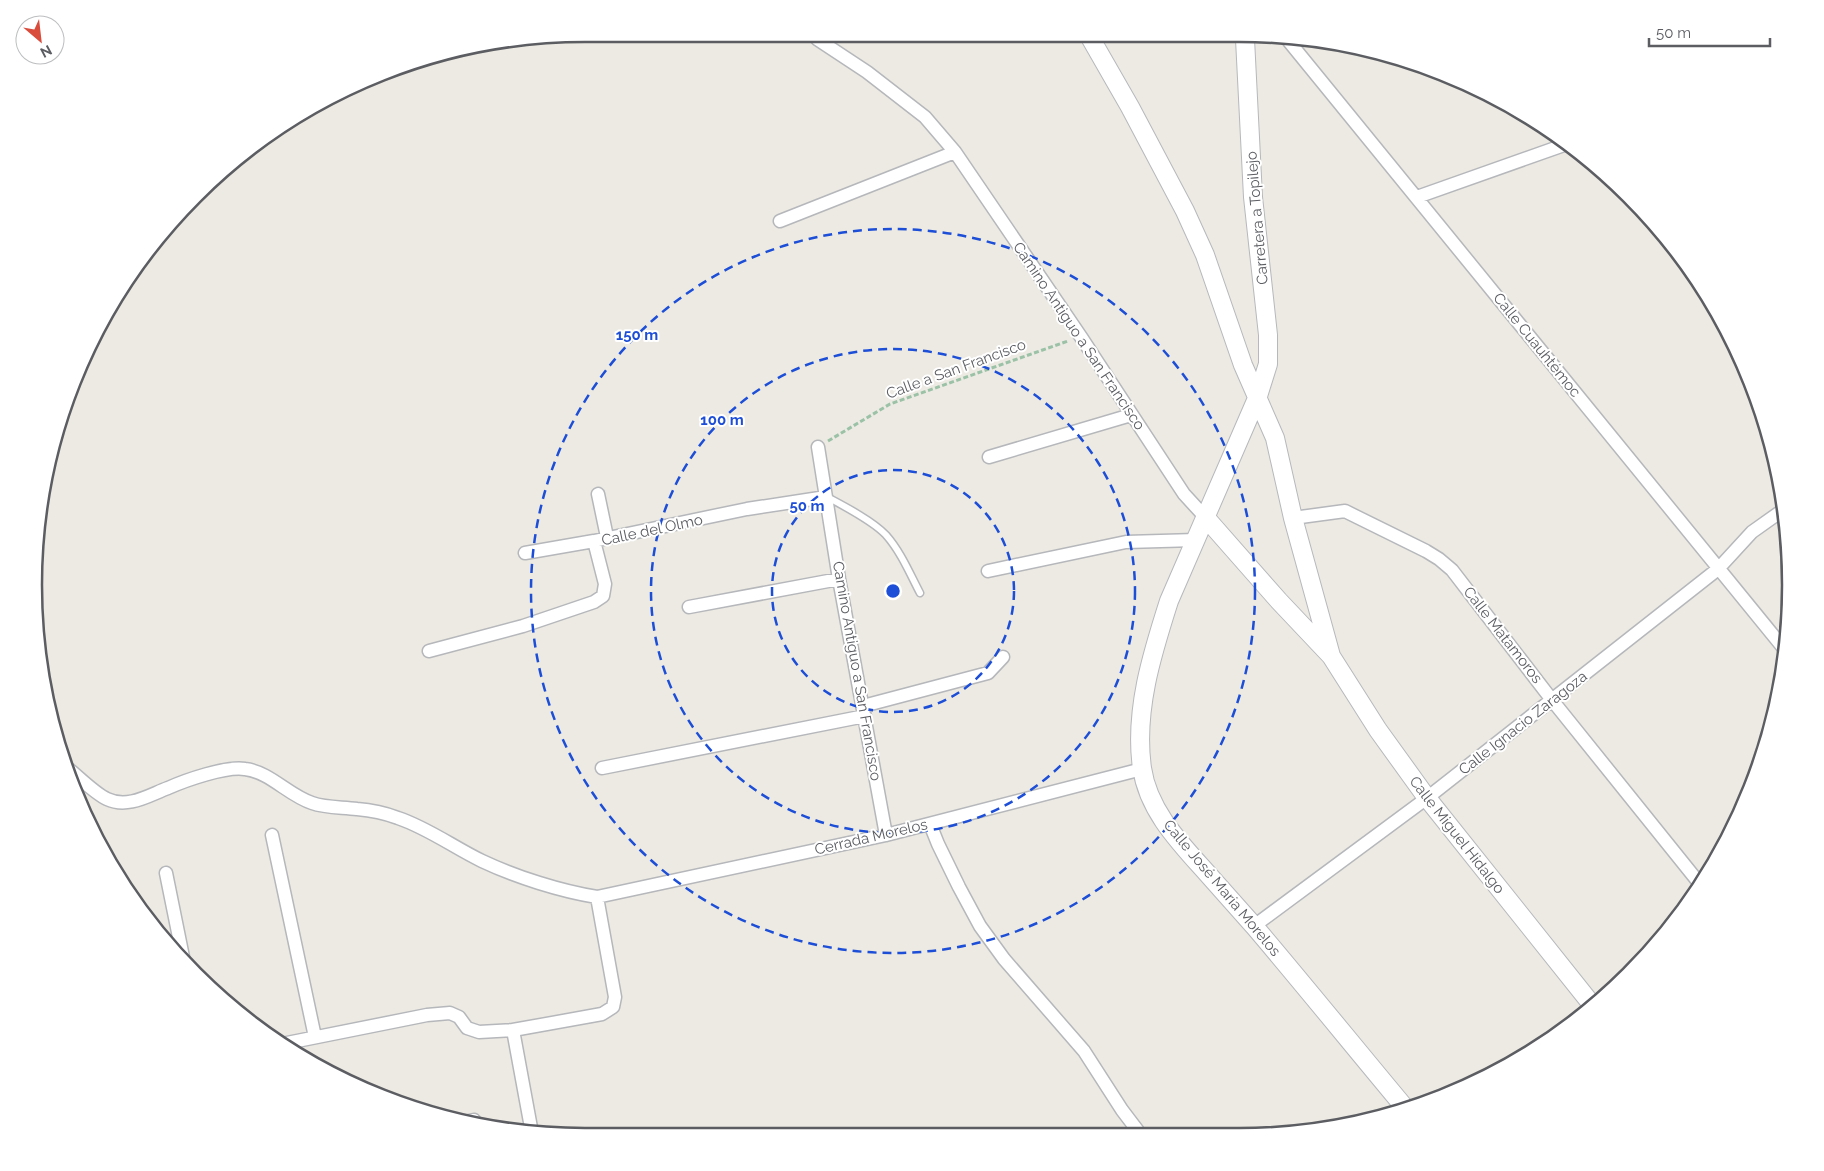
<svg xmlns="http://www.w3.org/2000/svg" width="1824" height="1171" font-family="Raleway,sans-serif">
  <rect width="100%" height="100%" fill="#eceae2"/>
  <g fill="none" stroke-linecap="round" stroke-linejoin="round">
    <defs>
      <path id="lane" d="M827,497C844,506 873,521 886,535C901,552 910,574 920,593"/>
      <path id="street" d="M817,39L867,72L925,117L955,152L1081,337L1184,494L1206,518
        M1287,39L1786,651
        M1417,197L1564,145
        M780,221L955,152
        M1732,339L1734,343
        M818,447L839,579L886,835
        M989,457L1131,415
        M598,494L607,537
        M1293,518L1345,511L1426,551L1439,559L1452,570L1552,700L1700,884
        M525,553L594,541L747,509L826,497
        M988,571L1126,542L1196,540
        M689,607L839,579
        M429,651L523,626L594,602L603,596L605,584L594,541
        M863,706L988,673L1003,657
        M65,766C77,775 94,793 107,799C128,809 149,795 168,788C186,780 226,766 245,769C270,772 288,795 312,803C326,808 342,807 357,809C370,810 385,813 398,818C428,828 453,847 482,861C516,877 560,891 597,897L886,835L1142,769
        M602,768L865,716
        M930,824L938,844L959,887L980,926L1004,959L1084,1051L1122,1110L1141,1135
        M272,835L315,1037
        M166,873L183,957
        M1254,926L1427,798L1718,569L1752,532L1783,510
        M513,1030L532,1133
        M282,1044L427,1015L450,1013L459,1017L467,1028L479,1032L513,1030L602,1014L613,1007L615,997L597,897
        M469,1121L474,1120"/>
      <path id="secondary" d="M1091,39L1130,107L1185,211L1205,255L1243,365L1275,438L1293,518L1331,656
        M1245,39L1253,197L1268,335V364L1258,396L1169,601C1152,654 1134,711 1142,768C1148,810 1179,842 1206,872C1222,890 1238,908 1254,926C1305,986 1355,1048 1406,1109
        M1206,518L1279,601L1331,656L1378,730L1427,798L1593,1006"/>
    </defs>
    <use href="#lane" stroke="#b5b7bb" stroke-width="9"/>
    <use href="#street" stroke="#b5b7bb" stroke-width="15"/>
    <use href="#secondary" stroke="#b6b8bd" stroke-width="20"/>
    <path stroke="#9bc2a7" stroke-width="3" stroke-dasharray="5 2.5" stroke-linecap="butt" d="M828,441L890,404L1068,341"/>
    <use href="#lane" stroke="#fff" stroke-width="6"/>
    <use href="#street" stroke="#fff" stroke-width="12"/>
    <use href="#secondary" stroke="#fff" stroke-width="18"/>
  </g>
  <g fill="none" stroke="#1d4ed8" stroke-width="2.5" stroke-dasharray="9 6">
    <circle cx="893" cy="591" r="121"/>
    <circle cx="893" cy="591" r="242"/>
    <circle cx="893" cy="591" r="362"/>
  </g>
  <g text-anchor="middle" stroke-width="4" stroke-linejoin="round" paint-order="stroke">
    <g font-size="15" fill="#5b5d62" stroke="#fff">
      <text transform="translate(1257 218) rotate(-95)" y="5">Carretera a Topilejo</text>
      <text transform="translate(1079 336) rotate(56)" y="5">Camino Antiguo a San Francisco</text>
      <text transform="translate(1537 345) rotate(51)" y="5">Calle Cuauhtémoc</text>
      <text transform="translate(956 369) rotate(-20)" y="5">Calle a San Francisco</text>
      <text transform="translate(652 530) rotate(-12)" y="5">Calle del Olmo</text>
      <text transform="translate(1503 635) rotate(52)" y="5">Calle Matamoros</text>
      <text transform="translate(857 671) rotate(80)" y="5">Camino Antiguo a San Francisco</text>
      <text transform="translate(1523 723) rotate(-38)" y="5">Calle Ignacio Zaragoza</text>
      <text transform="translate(1457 835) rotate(52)" y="5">Calle Miguel Hidalgo</text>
      <text transform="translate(871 837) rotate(-13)" y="5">Cerrada Morelos</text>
      <text transform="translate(1222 888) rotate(50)" y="5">Calle José María Morelos</text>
    </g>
  </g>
  <path d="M0 0H1824V1171H0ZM585 42H1239A543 543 0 0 1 1782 585V585A543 543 0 0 1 1239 1128H585A543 543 0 0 1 42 585V585A543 543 0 0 1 585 42Z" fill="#fff" fill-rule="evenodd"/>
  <path fill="none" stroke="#5b5d62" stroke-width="2.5" d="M585 42H1239A543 543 0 0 1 1782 585V585A543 543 0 0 1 1239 1128H585A543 543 0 0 1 42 585V585A543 543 0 0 1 585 42Z"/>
  <circle cx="893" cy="591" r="8" fill="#1d4ed8" stroke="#fff" stroke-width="2.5"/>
  <g font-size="15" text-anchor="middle" font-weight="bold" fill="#1d4ed8" stroke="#fff" stroke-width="4" stroke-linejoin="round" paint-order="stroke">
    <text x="637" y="340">150 m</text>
    <text x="722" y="425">100 m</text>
    <text x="807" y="511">50 m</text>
  </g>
  <g transform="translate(40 40) rotate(152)"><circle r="24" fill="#ffffff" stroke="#bdbec0"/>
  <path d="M0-4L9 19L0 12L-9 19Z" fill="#d94b3b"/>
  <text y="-8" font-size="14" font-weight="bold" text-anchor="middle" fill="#5b5d62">N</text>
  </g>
  <path d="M1649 38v8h121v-8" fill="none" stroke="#5b5d62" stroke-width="2.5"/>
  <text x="1656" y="38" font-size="15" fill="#5b5d62" stroke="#ffffff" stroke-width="4" paint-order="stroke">50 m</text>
</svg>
